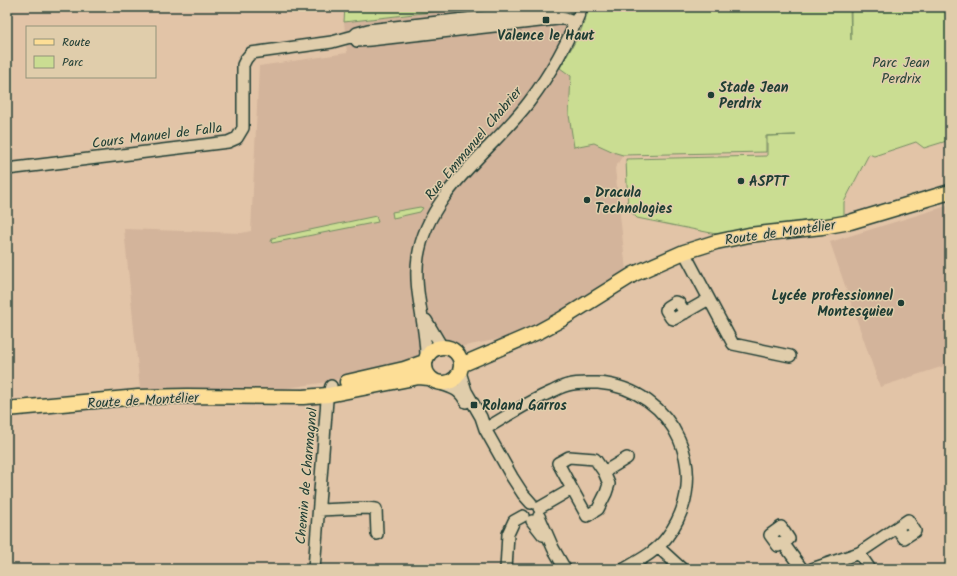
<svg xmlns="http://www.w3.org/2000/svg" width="957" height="576" font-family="Kalam,sans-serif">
  <rect width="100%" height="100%" fill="#e2c4a7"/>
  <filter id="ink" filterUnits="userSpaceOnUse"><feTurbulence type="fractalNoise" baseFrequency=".025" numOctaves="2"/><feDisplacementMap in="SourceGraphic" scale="8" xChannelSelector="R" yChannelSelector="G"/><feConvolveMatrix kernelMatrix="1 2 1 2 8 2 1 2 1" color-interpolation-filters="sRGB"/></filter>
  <g filter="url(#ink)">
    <path fill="#d3b49b" d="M475,7H576L556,50L548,64L560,68L571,75L569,115L574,146L594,143L616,153L623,155L615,168L626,271L558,314L532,328L509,337L460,347L447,340L434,343L420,352L416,357L409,360L327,382L281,389L223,392L187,389H140L124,229L242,233L251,231L259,66L347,53L344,22Z
      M950,205V364L880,387L830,242Z"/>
    <path fill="#cadd92" stroke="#748d63" d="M345,7H475L344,22Z
      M590,7H850L851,40V7H950V140L924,148L916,142L874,156L869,154L844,202V216L764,226L721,235L637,218L628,209L626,159L767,156V136L796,135L766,136V152L623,155L616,153L594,143L574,147L569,115L571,76L560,68L579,35Z
      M420,207L423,208L420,212L393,218L392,212Z
      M376,216L378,222L272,243L271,242L272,238Z"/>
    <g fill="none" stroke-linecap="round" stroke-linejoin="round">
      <defs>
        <path id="minor" d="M570,7L368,30L357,33L354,36L357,41L370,40L558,19H565L576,23
          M7,169L228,142L237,138L243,128V65L246,59L251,53L332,42L354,36
          M684,252L733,344L790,356
          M685,313L679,303L675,302L667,307L666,310L671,318L674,319L709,299
          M426,320L442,347
          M426,356C426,323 413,290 418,257C428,192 492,151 529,102C551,73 569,40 582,7
          M460,372L466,391L481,417L485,429L512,477L523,494L531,503
          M441,384C454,389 459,389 466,402
          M485,429C507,416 528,402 551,392C556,390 562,386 568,385C578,382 588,383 598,383C675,389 714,475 667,537C656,552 640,560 624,569
          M572,489L558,463L569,457L595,459L604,472L627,458
          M539,508L572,489L587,516L598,509L606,493L609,484L604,472
          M319,510L366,508L376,509L377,534
          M539,516L553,548L565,569
          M532,521L543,535
          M781,527L789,539L778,546L770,535Z
          M783,543L802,569
          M658,547L682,569
          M859,553L870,569
          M314,569L327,400L331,386
          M506,569L508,534L514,521L523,516
          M812,569L859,553L908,520L915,531L904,538L897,528"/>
        <path id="major" d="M425 365a18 18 0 1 1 36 0a18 18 0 1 1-36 0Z
          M461,365L540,331L562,319L634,274L684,252L716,242L749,235L822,227L850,222L950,192
          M347,382L404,369L424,362
          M7,409L138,397L187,396L303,397L328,395L419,377L429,378"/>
      </defs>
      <use href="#minor" stroke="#1f3d34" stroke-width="14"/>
      <use href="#major" stroke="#1f3d34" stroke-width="17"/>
      <use href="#minor" stroke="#e0cdab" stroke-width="11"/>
      <use href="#major" stroke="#fdde96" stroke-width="14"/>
    </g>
  </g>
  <g fill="#1f3d34" stroke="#e0cdab" stroke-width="1.5">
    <rect x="542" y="16" width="8" height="8" rx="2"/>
    <circle cx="711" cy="95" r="4"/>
    <circle cx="741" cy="181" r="4"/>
    <circle cx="587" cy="200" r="4"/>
    <circle cx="901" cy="303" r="4"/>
    <rect x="470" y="401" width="8" height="8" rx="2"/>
  </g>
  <g text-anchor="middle" stroke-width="3" stroke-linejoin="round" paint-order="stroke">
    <g font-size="14" font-weight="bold" fill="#1f3d34" stroke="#e0cdab" text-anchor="start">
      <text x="546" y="40" text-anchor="middle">Valence le Haut</text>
      <text x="719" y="92">Stade Jean<tspan x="719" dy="16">Perdrix</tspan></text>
      <text x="749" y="186">ASPTT</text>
      <text x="595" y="197">Dracula<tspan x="595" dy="16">Technologies</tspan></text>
      <text x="893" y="300" text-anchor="end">Lycée professionnel<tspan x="893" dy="16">Montesquieu</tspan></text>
      <text x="482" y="410">Roland Garros</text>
    </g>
    <g font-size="14" fill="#284539" stroke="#e0cdab">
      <text x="901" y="67">Parc Jean<tspan x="901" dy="16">Perdrix</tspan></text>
    </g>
    <g font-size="14" fill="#1f3d34" stroke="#e0cdab">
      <text transform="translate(157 135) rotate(-7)" y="5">Cours Manuel de Falla</text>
      <text transform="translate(473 143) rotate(-50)" y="5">Rue Emmanuel Chabrier</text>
      <text transform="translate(780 232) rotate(-8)" y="5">Route de Montélier</text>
      <text transform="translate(143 400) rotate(-3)" y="5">Route de Montélier</text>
      <text transform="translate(306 476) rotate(-85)" y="5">Chemin de Charmagnol</text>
    </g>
  </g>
  <rect width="957" height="576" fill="none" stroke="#e0cdab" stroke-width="24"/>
  <rect x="12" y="12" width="933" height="552" fill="none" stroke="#1f3d34" stroke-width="1.5" filter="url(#ink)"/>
  <rect x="26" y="26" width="130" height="52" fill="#e0cdab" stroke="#93937b"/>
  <rect x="34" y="39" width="20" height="6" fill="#fdde96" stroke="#93937b"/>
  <text x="62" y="46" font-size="12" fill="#1f3d34">Route</text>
  <rect x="34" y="56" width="20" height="12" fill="#cadd92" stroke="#93937b"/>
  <text x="62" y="66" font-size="12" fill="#1f3d34">Parc</text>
</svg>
